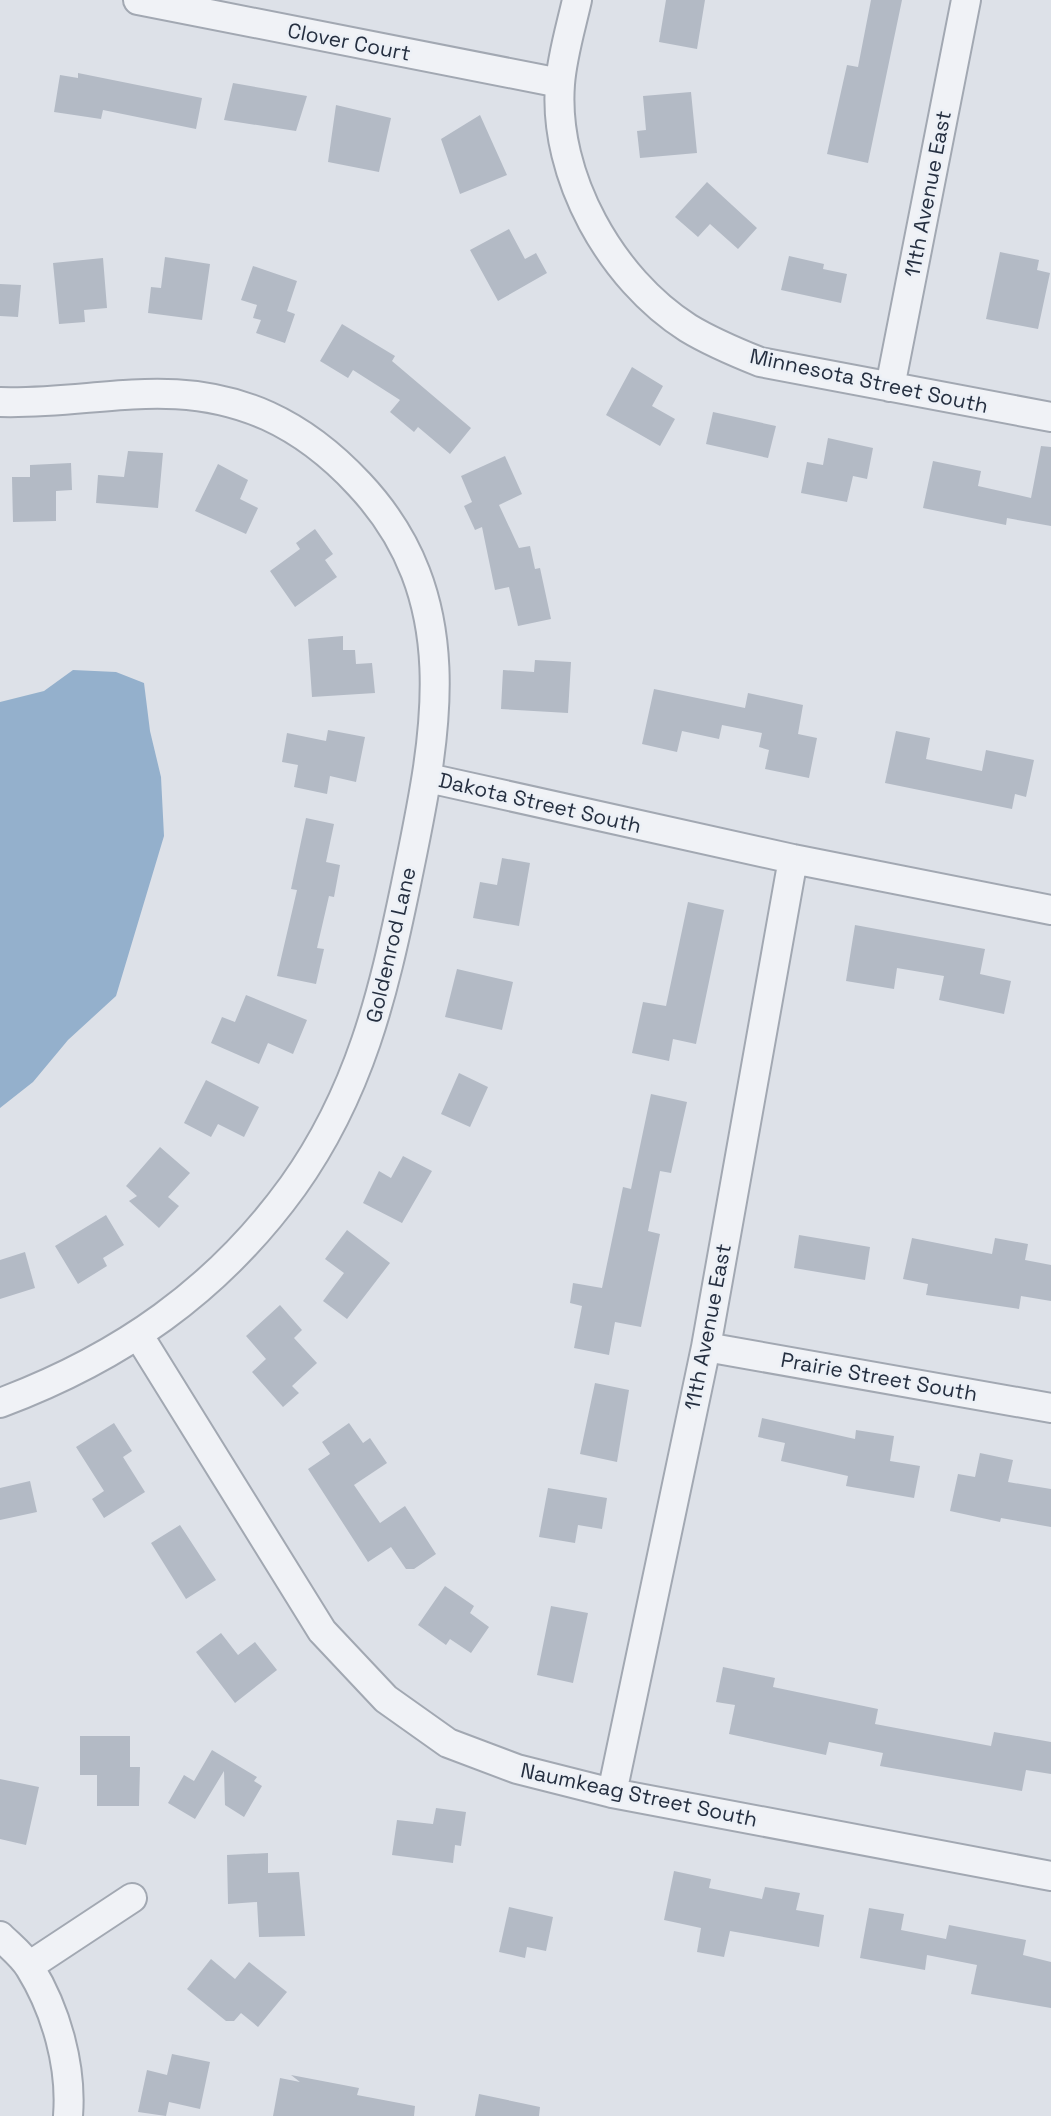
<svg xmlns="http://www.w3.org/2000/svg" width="1051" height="2116" font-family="'Space Grotesk',sans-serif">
  <rect width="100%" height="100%" fill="#dde1e8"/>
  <path fill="#94b0cc" d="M73,670L116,672L144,683L150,731L161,777L164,836L116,996L68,1040L33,1082L0,1108V702L44,691Z"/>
  <path fill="#b3bac5" d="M666,0H705L697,49L659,42Z
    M871,0H902L868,163L827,154L847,65L858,67Z
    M78,73L202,98L196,129L103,110L101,119L54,112L60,75L78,78Z
    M233,83L307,96L296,131L224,120Z
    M691,92L697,153L640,158L637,131L646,130L643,96Z
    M336,105L391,118L379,172L328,162Z
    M480,115L507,175L460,194L441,139Z
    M707,182L757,228L738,249L710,224L698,237L675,217Z
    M509,229L525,259L536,253L547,273L498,301L470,250Z
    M1000,252L1039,260L1037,270L1050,273L1038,329L986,319Z
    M789,256L824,264L823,269L847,274L841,303L781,290Z
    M165,257L210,264L202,320L148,313L151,287L161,288Z
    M103,258L107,308L84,310L85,322L59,324L53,263Z
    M253,266L297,281L287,311L295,314L285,343L256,333L261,320L253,318L257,305L241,300Z
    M0,284L21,285L18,317L0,316Z
    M342,324L395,356L392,361L471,428L450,454L418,427L414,432L390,412L400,400L353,370L348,378L320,361Z
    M632,367L663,386L652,406L675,419L660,446L606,415Z
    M713,412L776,426L768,458L706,444Z
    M828,438L873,448L867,479L853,476L847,502L801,493L807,462L823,465Z
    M1041,446L1051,447V526L1007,518L1006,525L923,508L933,461L981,471L978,486L1031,498Z
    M128,451L163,453L158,508L96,503L98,475L124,477Z
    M505,456L522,494L499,505L519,548L530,546L535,569L540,568L551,619L518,626L509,587L495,590L482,527L475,530L464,506L472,502L461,476Z
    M71,463L72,490L56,491V521L13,522L12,477H30V465Z
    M218,464L248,480L240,499L258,508L246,534L195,511Z
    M315,529L333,554L325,560L337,577L295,607L270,571L300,549L296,543Z
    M343,636V650H355L356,664L372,663L375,693L312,697L308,639Z
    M535,660L571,662L568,713L501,709L503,670L534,672Z
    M654,689L745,708L748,693L803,705L798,734L817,738L809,778L765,769L769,750L759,747L762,733L722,725L719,739L682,731L677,752L642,744Z
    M328,730L365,737L356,782L330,776L327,794L294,787L298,765L282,762L287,733L326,741Z
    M896,731L930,738L926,759L982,771L986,750L1034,760L1026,797L1015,794L1012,809L885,783Z
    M306,818L334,824L326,862L340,865L334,897L329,896L317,948L324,949L316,984L277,976L297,890L291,889Z
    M502,858L530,863L519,926L473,918L480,882L497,885Z
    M688,902L724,910L696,1044L673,1039L669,1061L632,1053L643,1002L666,1006Z
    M855,925L985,949L980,974L1011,981L1004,1014L939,1000L944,976L897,968L894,989L846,981Z
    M457,969L513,982L502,1030L445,1017Z
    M246,995L307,1020L293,1054L268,1043L259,1064L211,1043L222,1017L235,1022Z
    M459,1073L488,1087L470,1127L441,1114Z
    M206,1080L259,1107L244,1137L218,1124L211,1137L184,1123Z
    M651,1094L687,1102L671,1173L660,1171L648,1231L660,1234L641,1327L615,1322L609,1355L574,1348L582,1306L570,1303L573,1283L602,1288L623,1187L631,1189Z
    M160,1147L190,1173L168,1197L179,1206L159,1228L129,1201L137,1196L126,1186Z
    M403,1156L432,1171L402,1223L363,1203L379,1171L391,1178Z
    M106,1215L124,1245L103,1258L107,1266L78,1284L55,1246Z
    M347,1230L390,1263L347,1319L323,1301L344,1273L325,1259Z
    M799,1235L870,1247L865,1280L794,1268Z
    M912,1238L992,1254L995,1238L1028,1244L1025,1260L1051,1265V1301L1021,1296L1019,1309L926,1295L928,1284L903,1279Z
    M25,1252L35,1288L0,1299V1260Z
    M280,1305L302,1330L294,1338L317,1363L292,1386L299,1393L283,1407L252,1372L266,1359L246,1336Z
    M595,1383L629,1390L617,1462L580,1454Z
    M762,1418L855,1439L856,1430L894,1436L890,1461L920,1466L914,1498L846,1486L848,1476L781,1461L785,1443L758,1437Z
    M114,1423L132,1451L123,1457L145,1492L104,1518L92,1499L104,1491L76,1447Z
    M349,1423L363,1443L370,1438L387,1463L354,1485L380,1523L405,1506L436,1554L414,1569H406L391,1547L368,1562L308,1469L330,1454L322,1442Z
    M980,1453L1013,1460L1008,1482L1051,1489V1527L1001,1518L1000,1522L950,1511L958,1474L975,1477Z
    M30,1481L37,1512L0,1520V1488Z
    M548,1488L607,1498L602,1529L578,1525L575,1543L539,1537Z
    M180,1525L216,1580L186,1599L151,1543Z
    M445,1586L474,1606L470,1613L489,1627L471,1653L450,1639L446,1645L418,1625Z
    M551,1606L588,1613L573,1683L537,1675Z
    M221,1633L238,1655L255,1642L277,1670L235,1703L196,1652Z
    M723,1667L775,1678L773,1687L878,1709L875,1724L991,1746L994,1732L1051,1742V1774L1026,1770L1022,1791L880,1766L883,1753L829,1742L826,1755L729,1734L735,1705L716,1702Z
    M80,1736H130V1767H140L139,1806H97V1775H80Z
    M212,1750L257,1777L254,1781L262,1786L244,1817L225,1805L224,1771L195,1819L168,1803L184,1775L194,1781Z
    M0,1779L39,1787L26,1845L0,1839Z
    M436,1808L466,1812L461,1846L455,1845L453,1863L392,1855L397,1820L433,1824Z
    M268,1853V1873L299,1872L305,1936L259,1937L257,1902L228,1904L227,1855Z
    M674,1871L711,1879L709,1888L762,1899L765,1887L800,1893L796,1910L824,1915L819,1947L730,1931L724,1957L697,1952L701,1928L664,1920Z
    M509,1907L553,1917L546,1951L527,1947L525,1958L499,1952Z
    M869,1908L904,1914L901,1930L946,1939L949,1925L1026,1940L1023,1955L1051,1962V2008L971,1994L977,1965L927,1955L925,1970L860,1958Z
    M211,1959L235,1979L249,1962L287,1992L258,2027L241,2013L234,2021H226L187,1989Z
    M172,2054L210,2062L200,2109L169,2102L166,2116L138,2112L147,2070L167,2075Z
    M291,2075L359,2088L357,2095L415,2106L414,2116H273L280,2078L300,2082Z
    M479,2094L540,2107L539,2116H475Z"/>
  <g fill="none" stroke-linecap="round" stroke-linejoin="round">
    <defs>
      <path id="street" d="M138,0L560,83
        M577,0C571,27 562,56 560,84C553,176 611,279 688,328C711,342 735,352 760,362L1051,417
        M890,387L966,0
        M0,402C95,405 174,374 268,416C303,432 333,456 359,484C469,601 435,742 406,884C383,995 360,1092 293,1186C217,1291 120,1358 0,1403
        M428,778L793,859L1051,910
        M139,1336L322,1631L386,1699L448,1743L517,1769L612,1793L1051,1876
        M706,1347L1051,1408
        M612,1793L706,1347L793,859
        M0,1936C10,1946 23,1956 30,1968C56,2010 72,2066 68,2116
        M29,1966L132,1898"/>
    </defs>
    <use href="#street" stroke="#a2a8b2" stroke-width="32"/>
    <use href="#street" stroke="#f0f2f6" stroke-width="28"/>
  </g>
  <g text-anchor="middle" stroke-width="5" stroke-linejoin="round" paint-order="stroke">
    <g font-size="21" fill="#252f40" stroke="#ecf0f6">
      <text transform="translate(349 42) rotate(11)" y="7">Clover Court</text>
      <text transform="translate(928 194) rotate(-79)" y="7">11th Avenue East</text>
      <text transform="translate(869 381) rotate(12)" y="7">Minnesota Street South</text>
      <text transform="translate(540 803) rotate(13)" y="7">Dakota Street South</text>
      <text transform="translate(391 945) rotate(-77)" y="7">Goldenrod Lane</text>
      <text transform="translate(708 1327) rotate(-79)" y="7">11th Avenue East</text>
      <text transform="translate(879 1377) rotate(10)" y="7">Prairie Street South</text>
      <text transform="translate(639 1795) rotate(12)" y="7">Naumkeag Street South</text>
    </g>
  </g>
</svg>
